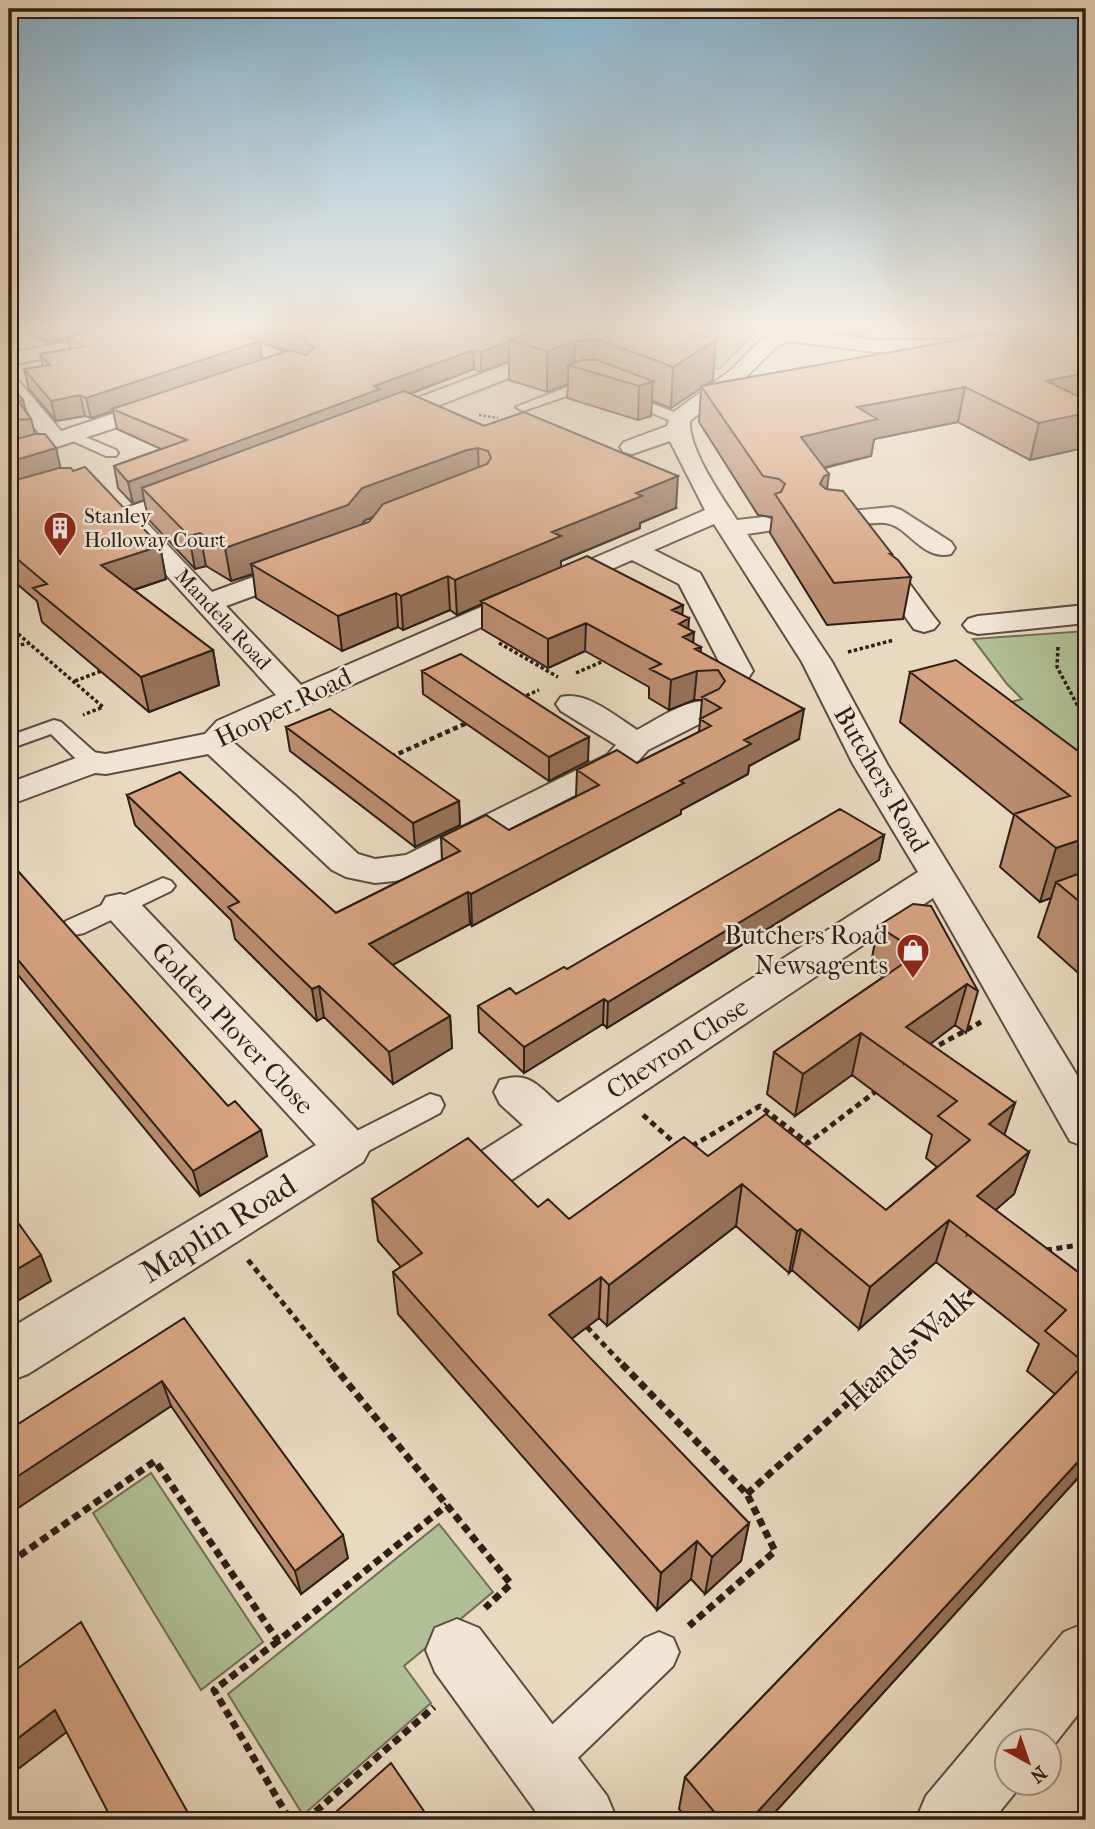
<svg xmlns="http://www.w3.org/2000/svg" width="1095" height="1829" font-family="'IM FELL French Canon',serif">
  <rect width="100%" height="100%" fill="#e9d9c0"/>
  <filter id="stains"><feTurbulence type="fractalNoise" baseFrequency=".00286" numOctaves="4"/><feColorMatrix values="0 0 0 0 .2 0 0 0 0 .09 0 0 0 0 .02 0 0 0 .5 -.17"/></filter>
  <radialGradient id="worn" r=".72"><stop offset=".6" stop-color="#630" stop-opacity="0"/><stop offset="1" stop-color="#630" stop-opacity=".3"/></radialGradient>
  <path fill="#b1c097" stroke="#6f6f56" stroke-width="2" d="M637,331H756L719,369L619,338Z
    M1086,631V782L990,708L1022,699L1007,684L973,639Z
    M151,1473L263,1642L201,1690L93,1513Z
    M439,1524L493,1592L404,1666L431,1703L303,1815L228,1694Z"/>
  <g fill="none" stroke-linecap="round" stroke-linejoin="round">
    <defs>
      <path id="service" d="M599,383L684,416L686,419L679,423L674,422L597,391H581L523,411L516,407L575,384Z
        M71,431L116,450L118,453L116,456H106L66,438L64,435Z
        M54,720L61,722L100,757L103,762L100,767H84L51,734L9,749V736Z
        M163,878L171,881L175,886L171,891L84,933L75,935L66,933L63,927L66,921Z
        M430,1094L440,1097L444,1105L440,1113L357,1157L347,1161L337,1157L332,1149L337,1141Z
        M659,1632L673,1638L679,1652L673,1666L556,1779L541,1785L526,1779L520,1764L526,1749L645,1638Z"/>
      <path id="minor" d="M127,331H169L159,337L9,365V353Z
        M594,331H622L619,335L386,426H370L367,421L370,416Z
        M777,331H800L876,340H973L980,342L983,346L980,350L973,352H876L787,341L776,347L745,378L690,421C688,449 722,497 737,520L765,517L774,520L778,525L774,530L747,534L832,662L887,764L1086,1090V1147L1070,1141L933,898L513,1179L496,1185L479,1179L473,1166L479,1153L523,1125L500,1104L494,1092L500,1080C529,1071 537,1085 558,1103L918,872L853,764L802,662L714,524L654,550L700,573L753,671L749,677L738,680L727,677L679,584L632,560L239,735L233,742L295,795L358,854L375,859L406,855L607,755L616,745L561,711L556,704L561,697C587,691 615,716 637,730C660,718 689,696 715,702L720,709L715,716L648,750L631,769L432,871L395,881L375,883L346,877L332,870L208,754L106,774L95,773L9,805V783L92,752L106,754L205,734L217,721L276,695L117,521L113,516L117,511L186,487L195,485L204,487L207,492L204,497L143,519L212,592L294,562L304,560L314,562L318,568L314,574L226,606L301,685L705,510L670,441L632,454L624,452L620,447L624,442L667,426L671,414L731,370L762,339Z
        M240,337L297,357L300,361L297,365L257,378L250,376L247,372L250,368L270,361L233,347L230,343L233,339Z
        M9,378L17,379L61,431L164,397L172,399L175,404L172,409L57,447L49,445L9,397Z
        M892,507L901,510L951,542L955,548L951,554C921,561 908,525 885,523C867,522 847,527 830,529L821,526L817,521L821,516L830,513Z
        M876,550L886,552L934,617L939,623L934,629L924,632L914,629L863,558L866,552Z
        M1086,605V623L978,634L968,631L963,625L968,619L978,616Z
        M120,894L134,897L363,1136L370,1149L363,1162L28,1374L9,1381V1329L316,1145L106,915L101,906L106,897Z
        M457,1619L479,1628L607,1796L617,1820H542L435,1672L426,1650L435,1628Z
        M1086,1623V1704L1050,1750V1742H1007V1784H1022L993,1820H916L926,1796L1064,1632Z"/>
    </defs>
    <use href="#service" stroke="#5c4d40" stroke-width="4"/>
    <use href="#minor" stroke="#5c4d40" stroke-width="4"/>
    <path stroke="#2d1e16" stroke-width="2.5" stroke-dasharray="2.5 2" stroke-linecap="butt" d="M479,415L498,418"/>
    <path stroke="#2d1e16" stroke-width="3.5" stroke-dasharray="3.5 2.5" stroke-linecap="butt" d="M9,626L103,707L83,715
      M499,643L558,677
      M9,647L30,643
      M1058,647L1057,667L1080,710L1086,714
      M848,652L894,640
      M576,673L606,660
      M75,681L104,670
      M521,698L539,690"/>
    <path stroke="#2d1e16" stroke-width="4.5" stroke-dasharray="5 3.5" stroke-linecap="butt" d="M391,757L469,722"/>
    <path stroke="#2d1e16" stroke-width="5" stroke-dasharray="6 4.5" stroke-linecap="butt" d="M930,1050L981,1022
      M643,1115L679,1147
      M692,1146L760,1106L808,1143L879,1089
      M1046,1250L1086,1244
      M248,1260L334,1366
      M587,1327L624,1366
      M889,1366L976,1287"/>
    <path stroke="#2d1e16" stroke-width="7" stroke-dasharray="8 5" stroke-linecap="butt" d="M332,1364L511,1584L485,1608
      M622,1364L747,1494L775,1551L689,1626
      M747,1494L891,1364
      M9,1563L155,1461L278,1641L447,1505
      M278,1641L214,1690L290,1820
      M306,1820L434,1707"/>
    <use href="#service" fill="#f1e6d6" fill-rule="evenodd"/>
    <use href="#minor" fill="#f1e6d6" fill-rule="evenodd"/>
  </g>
  <path fill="#b98c6f" stroke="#2d1e16" stroke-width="2" fill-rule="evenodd" d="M24,331H689L713,380L705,385L987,335V333L962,336L955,331H1086V442L1080,444L1079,449L1030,460L958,422L874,439L871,456L825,468L827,489L892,554V556L911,577L903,619L827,625L770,533L772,517L758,515L699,422L701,388L671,408L652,401L651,416L638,420L567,398L568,384L547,392L509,380V361L481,372L474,369L410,394L676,508L640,523V528L561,561V567L682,615L693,643L700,652L799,739L749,766L748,774L681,810V814L472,926L470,924L392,965L450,1016L452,1048L393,1084L324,1017L317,1021L235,939L231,920L135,825L127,795L336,913L442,860L441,837L509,830L576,796L577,770L637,763L699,732L702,700H694L669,710L649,698V687L585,651L548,668L482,629V604L457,615L450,610L403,630L398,627L342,651L256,598L253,574L231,581L206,566L195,569L149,520L144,500L133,504L118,488L114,466L161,449L117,429L113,411L91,418L85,416L56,421L29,389L24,369L43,366L40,354L70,349L68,339L47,343ZM259,341L287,351L262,359ZM373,517L369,522L361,524L365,520Z
    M846,331H873L862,336Z
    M9,383L31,419L35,434L56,448L60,468L73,471L160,546L166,579L134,590L213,650L219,685L149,712L42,622L37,601L9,577Z
    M422,671L588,761L549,781L423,694Z
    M910,672L1086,757V980L1038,937L1051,898L1040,902L1000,867L1014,815L900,722Z
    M286,727L459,801L460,825L415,847L290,751Z
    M884,835L879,860L607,1028L603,1024L524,1073L479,1032L478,1006L516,994L567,969Z
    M9,861L267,1156L200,1196L9,964Z
    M878,926L978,991L966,1033L955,1025L930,1044L1015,1103L1004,1135L1029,1152L1014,1194L995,1210L1086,1278V1469L768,1820H688L679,1809L685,1777L1055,1394L1027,1371L1039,1344L936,1262L859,1329L792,1270L789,1273L736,1226L607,1326L599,1318L571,1339L749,1523L741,1561L705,1594L691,1579L657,1610L398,1314L393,1272L401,1267L378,1241L372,1199L538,1207L569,1219L708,1156L886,1210L937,1167L926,1158L932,1135L852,1075L795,1116L767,1094L774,1052L883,977L870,968Z
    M184,1318L348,1558L301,1594L171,1406L9,1514V1430Z"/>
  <path fill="#96725a" stroke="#2d1e16" stroke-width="2" d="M44,331H112L67,337L68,339L47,343Z
    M862,331H873L862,336Z
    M963,331H987V333L962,336Z
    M716,340L713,380L671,408L673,367Z
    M260,341L262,361L112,409L113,411L91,418L86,398Z
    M575,341L574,367L568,365V384L547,392V351Z
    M509,342V361L481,372V352Z
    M473,350L474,369L382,404L142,488L144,500L133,504L128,482L374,386Z
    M1086,373V406L1046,381Z
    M653,381L651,416L638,420L639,386Z
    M965,387L958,422L874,439L871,456L796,474L801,437L857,407Z
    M80,395L85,416L56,421L51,401Z
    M23,400L28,419L18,401Z
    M1086,408V442L1080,444L1079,449L1030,460L1039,423Z
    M56,448L63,479L9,495V462Z
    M478,448L479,478L468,481L365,520L351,538L251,564L253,574L231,581L225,548L362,488L467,450Z
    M829,474L824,512L820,484L824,476Z
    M678,476L676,508L640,523V528L561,561V570L481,601L482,604L457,615L455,580L552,532L636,493Z
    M200,533L206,566L195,569L189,536Z
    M160,546L166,579L109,598L101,565Z
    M448,576L450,610L403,630L401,596Z
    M396,593L398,627L342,651L338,616Z
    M683,605L682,622L689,618L688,635L694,632L692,660L672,610Z
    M586,623L585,651L548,668V639Z
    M701,647L699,670L697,671L694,700L669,710L671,680L695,649Z
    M213,650L219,685L149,712L141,677Z
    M804,709L799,739L749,766L748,774L681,810V814L472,926L471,894L680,781L744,740Z
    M589,737L588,761L549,781V757Z
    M459,801L460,825L415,847L413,823Z
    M884,835L879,860L607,1028L608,1002Z
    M1086,838V885L1056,882L1051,898L1040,902L1056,848Z
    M468,892L470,924L372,976L369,944Z
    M967,984L955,1025L904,1064L906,1027Z
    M319,986L324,1017L317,1021L312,989Z
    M604,999L603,1024L524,1073V1047Z
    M450,1016L452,1048L393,1084L389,1052Z
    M861,1033L852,1075L795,1116L803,1074Z
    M1015,1103L1001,1145L989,1124Z
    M261,1130L267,1156L200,1196L193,1171Z
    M1029,1152L1014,1194L967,1235L977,1196Z
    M742,1184L736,1226L607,1326L609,1285Z
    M949,1220L936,1262L859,1329L870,1287Z
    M801,1229L792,1270L789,1273L797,1231Z
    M41,1255L51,1281L9,1306V1274Z
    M601,1277L599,1318L549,1356V1315Z
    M162,1381L171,1406L9,1514V1482Z
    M1086,1453V1469L768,1820H750Z
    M749,1523L741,1561L705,1594L712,1557Z
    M343,1535L348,1558L301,1594L295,1571Z
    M697,1541L691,1579L657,1610L661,1573Z
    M55,1710L68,1731L9,1776V1745Z"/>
  <path fill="#d7a381" stroke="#2d1e16" stroke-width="2" d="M99,331H232L260,341L86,398L80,395L51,401L24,369L50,365L40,354L86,346L67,337Z
    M283,331H533L481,352L473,350L374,386L380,389L128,482L114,466L187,440L112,409L290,350L306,355L314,347L296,335Z
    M533,331H689L716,340L673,367L600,340L575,341L547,351L509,340Z
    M1009,331H1086V373L1046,381L1086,400V408L1082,409L1086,411V413L1039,423L965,387L857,407L877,419L801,437L829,474L824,476L820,484L826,489L843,491L892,554H890L898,560L911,577L834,583L775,494L781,492L785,484L779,479L763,476L701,386Z
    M582,360H597L653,381L639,386L568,365Z
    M9,383L23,400L18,401L31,419L9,420Z
    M404,391L484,426L524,412L678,476L636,493L642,496L552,532L561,536L455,580L448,576L401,596L396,593L338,616L251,564L369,522L383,504L487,464L491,458L488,451L478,448L467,450L362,488L348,505L225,548L200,533L189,536L142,488Z
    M35,434H45L56,448L9,462V441Z
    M85,467L160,546L101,565L213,650L141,677L33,588L47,584L9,552V482L59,468H71L73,471Z
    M587,556L683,605L672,610L689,618L679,624L694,632L683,637L701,647L695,649L804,709L744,740L751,744L680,781L684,783L471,894L468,892L369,944L450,1016L389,1052L319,986L312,989L277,955L228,907L239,902L127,795L180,772L336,913L460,851L441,837L486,815L509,830L599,785L577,770L617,750L637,763L711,726L700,719L721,708L702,697L719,689L725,681L718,670L697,671L671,680L650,669L661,664L586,623L548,639L481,601Z
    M461,654L589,737L549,757L422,671Z
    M956,660L1086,757V838L1056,848L1014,814L1070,796L910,672Z
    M330,709L459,801L413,823L286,727Z
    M840,809L884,835L608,1002L604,999L524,1047L478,1006L510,988L516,994L564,967L567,969Z
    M9,861L228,1106L235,1101L261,1130L193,1171L9,949Z
    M1086,871V907L1056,882Z
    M913,904L931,906L978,991L967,984L906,1027L1015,1103L989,1124L1029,1152L977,1196L1086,1278V1362L1085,1363L1045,1331L1066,1310L949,1220L870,1287L801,1229L797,1231L742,1184L609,1285L601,1277L549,1315L749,1523L712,1557L697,1541L661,1573L393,1272L422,1253L372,1199L468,1138L538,1207L548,1199L569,1219L684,1137L708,1156L766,1114L886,1210L970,1140L938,1116L957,1101L861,1033L803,1074L774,1052L904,963L900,960L915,950L878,926Z
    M19,1224L41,1255L9,1274V1231Z
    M184,1318L343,1535L295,1571L162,1381L9,1482V1430Z
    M1086,1362V1453L750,1820H721L685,1777Z
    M81,1622L192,1820H112L55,1710L9,1745V1675Z
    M391,1763L430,1820H343L337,1811Z"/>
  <linearGradient id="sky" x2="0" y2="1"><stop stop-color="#87b6d2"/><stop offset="0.56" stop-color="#f5eee3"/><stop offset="1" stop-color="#f5eee3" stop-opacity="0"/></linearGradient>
  <rect width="1095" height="587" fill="url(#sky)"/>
  <defs>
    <symbol id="building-pin" viewBox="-11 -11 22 30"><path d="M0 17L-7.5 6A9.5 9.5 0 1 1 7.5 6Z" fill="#8f2418" stroke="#f1e6d6"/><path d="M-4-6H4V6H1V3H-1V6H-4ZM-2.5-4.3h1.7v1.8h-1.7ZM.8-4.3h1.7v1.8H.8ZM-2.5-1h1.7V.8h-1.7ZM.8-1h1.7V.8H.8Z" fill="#fff"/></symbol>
    <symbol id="shop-pin" viewBox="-11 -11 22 30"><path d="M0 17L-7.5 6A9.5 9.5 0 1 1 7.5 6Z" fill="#8f2418" stroke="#f1e6d6"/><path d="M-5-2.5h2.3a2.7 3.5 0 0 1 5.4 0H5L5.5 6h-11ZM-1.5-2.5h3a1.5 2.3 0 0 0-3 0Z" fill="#fff"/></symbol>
  </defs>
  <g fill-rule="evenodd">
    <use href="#building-pin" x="41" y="509" width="38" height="52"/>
    <use href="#shop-pin" x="894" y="931" width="38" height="52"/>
  </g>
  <g text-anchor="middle" stroke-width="5" stroke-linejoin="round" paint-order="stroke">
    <g font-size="21" fill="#2d1e16" stroke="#f1e6d6" text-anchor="start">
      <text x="84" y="523">Stanley<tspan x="84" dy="24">Holloway Court</tspan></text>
    </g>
    <g font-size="21" fill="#2d1e16" stroke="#f1e6d6">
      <text transform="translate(223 619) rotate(47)" y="7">Mandela Road</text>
    </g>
    <g font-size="26" fill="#2d1e16" stroke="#f1e6d6">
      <text transform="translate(283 707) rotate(-26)" y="9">Hooper Road</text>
      <text transform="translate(882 779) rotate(60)" y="9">Butchers Road</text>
      <text transform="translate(233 1028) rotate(47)" y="9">Golden Plover Close</text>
      <text transform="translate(677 1048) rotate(-33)" y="9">Chevron Close</text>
    </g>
    <g font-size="26" fill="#2d1e16" stroke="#f1e6d6" text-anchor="end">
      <text x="888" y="944">Butchers Road<tspan x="888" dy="30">Newsagents</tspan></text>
    </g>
    <g font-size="32" fill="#2d1e16" stroke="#f1e6d6">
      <text transform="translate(218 1228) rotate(-32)" y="11">Maplin Road</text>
      <text transform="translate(907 1349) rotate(-42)" y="11">Hands Walk</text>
    </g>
  </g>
  <rect width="1095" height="1829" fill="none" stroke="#e9d9c0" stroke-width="35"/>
  <rect x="10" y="10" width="1074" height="1808" fill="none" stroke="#2d1e16" stroke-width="3.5"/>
  <rect x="18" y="18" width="1060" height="1794" fill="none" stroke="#2d1e16" stroke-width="2"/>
  <g transform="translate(1028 1762) rotate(140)"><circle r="33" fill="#f1e6d6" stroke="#a39689" stroke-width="2"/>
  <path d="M0-5L12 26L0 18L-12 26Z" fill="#8f2418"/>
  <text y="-10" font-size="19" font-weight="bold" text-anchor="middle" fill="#2d1e16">N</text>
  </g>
  <rect width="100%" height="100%" filter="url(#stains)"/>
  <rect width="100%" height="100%" fill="url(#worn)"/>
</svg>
